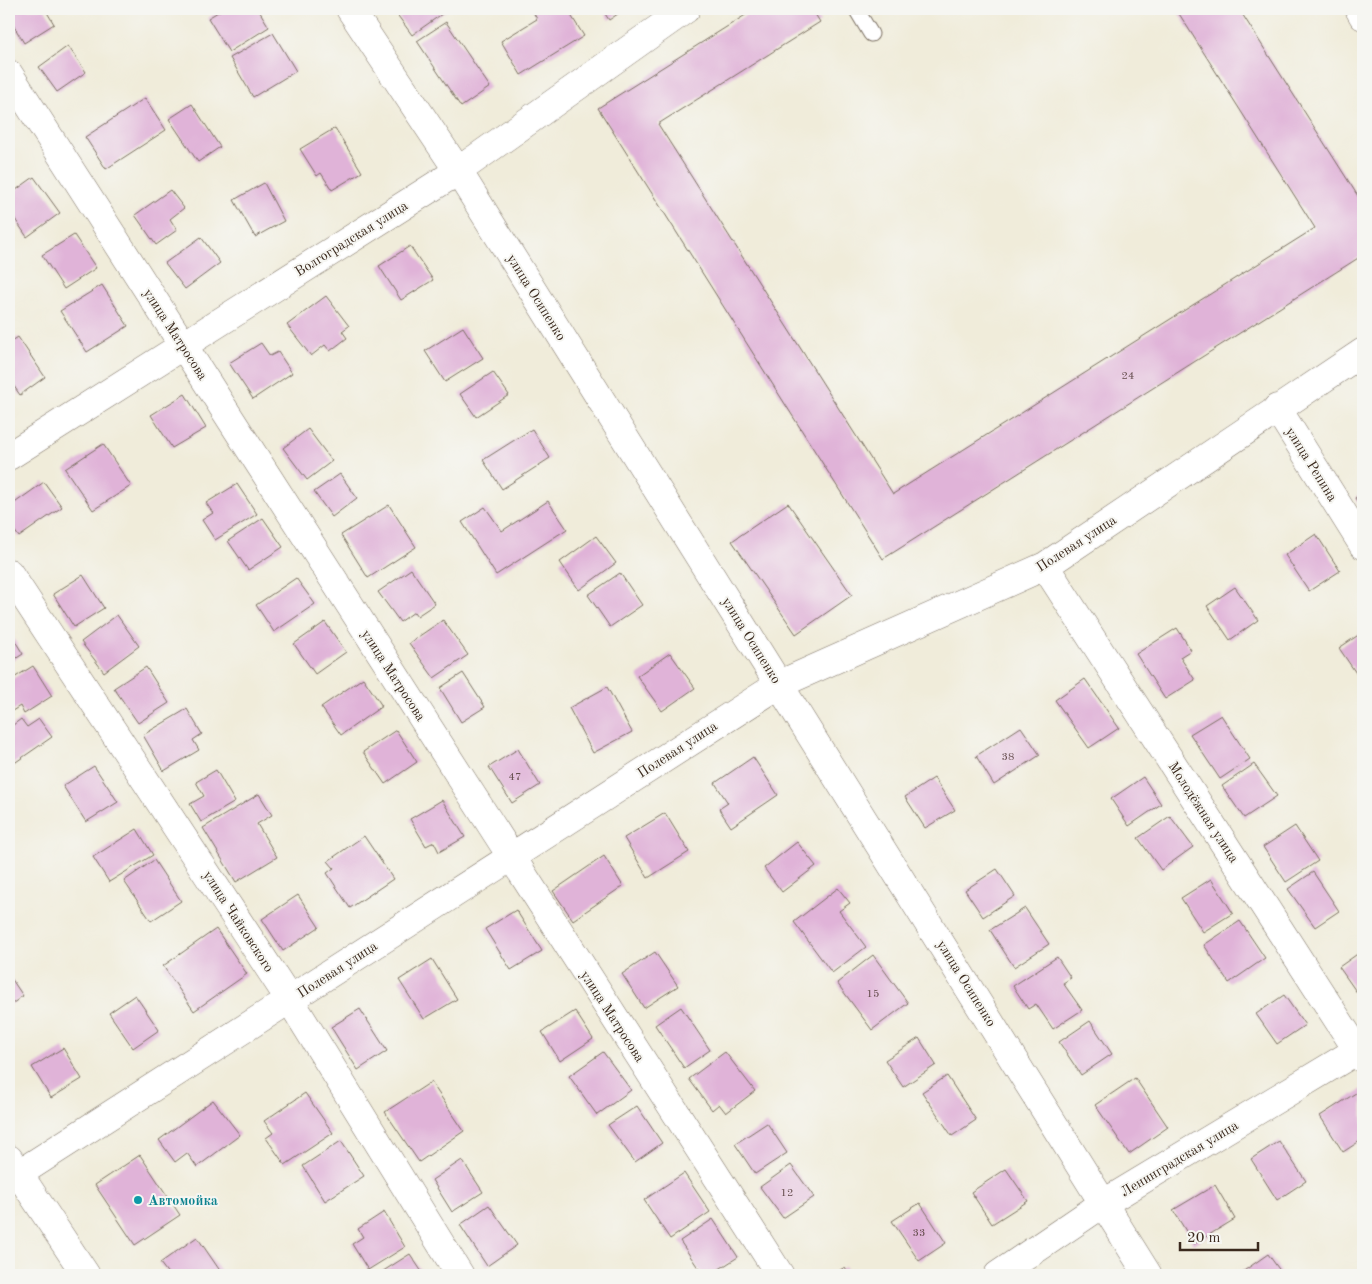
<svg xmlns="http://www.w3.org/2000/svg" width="1372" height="1284" font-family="'Old Standard TT',serif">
  <rect width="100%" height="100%" fill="#f6f6f2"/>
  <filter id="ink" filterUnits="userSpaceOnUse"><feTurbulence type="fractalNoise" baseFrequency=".02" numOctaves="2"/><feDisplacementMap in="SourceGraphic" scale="10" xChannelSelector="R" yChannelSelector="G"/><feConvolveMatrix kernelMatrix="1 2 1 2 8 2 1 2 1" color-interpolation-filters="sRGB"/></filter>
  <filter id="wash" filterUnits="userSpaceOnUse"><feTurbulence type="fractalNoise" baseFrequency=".0096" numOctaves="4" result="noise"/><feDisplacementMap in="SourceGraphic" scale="20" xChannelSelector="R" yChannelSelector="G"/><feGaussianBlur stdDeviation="1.12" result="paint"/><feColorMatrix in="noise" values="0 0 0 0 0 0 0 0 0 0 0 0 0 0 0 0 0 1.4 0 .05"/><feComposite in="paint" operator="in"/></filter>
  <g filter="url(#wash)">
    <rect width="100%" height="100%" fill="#f0ecda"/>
    <g id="blocks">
      <path fill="#e0b3d8" d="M15,9H45L54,24L24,43L9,18V13Z
        M223,9H258L269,27L229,52L208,18Z
        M393,9H449L412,35Z
        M538,9H567L584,36L521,75L501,41L537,19L533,12Z
        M602,9H625L609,20Z
        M755,9H812L820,22L658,124L893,494L1315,228L1176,9H1239L1363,204V255L883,559L598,108Z
        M446,22L490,87L461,107L417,41Z
        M273,33L296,71L253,97L230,58Z
        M68,46L86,72L57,92L39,67Z
        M145,98L166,130L106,169L85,137Z
        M192,104L220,147L198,162L169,119Z
        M335,128L362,172L332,190L321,173L317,176L300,149Z
        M34,177L60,213L27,237L9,210V195Z
        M264,183L284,221L255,237L234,200Z
        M170,190L184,208L170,219L177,230L156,245L135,215Z
        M74,235L96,268L64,289L42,255Z
        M201,237L220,263L185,289L165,263Z
        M410,246L433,280L401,300L379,266Z
        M102,285L128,326L87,352L60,311Z
        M326,296L349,326L342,331L347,338L330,351L325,345L311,356L287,325Z
        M463,327L483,358L445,382L425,351Z
        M18,337L45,377L20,395L9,379V343Z
        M261,343L270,356L278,352L292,373L253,399L229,363Z
        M493,372L509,395L476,417L460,394Z
        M185,394L206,428L172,448L151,415Z
        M308,429L332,461L307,480L283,448Z
        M532,429L550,458L502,489L483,460Z
        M103,444L131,486L93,510L65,469Z
        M340,474L357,498L332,517L314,492Z
        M44,482L62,507L19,537L9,523V507Z
        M237,484L257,514L215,540L202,520L213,513L206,503Z
        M1363,491V510L1355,498Z
        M548,501L567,529L496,575L462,522L485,507L502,531Z
        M788,503L852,595L796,634L732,541Z
        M389,505L416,547L368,578L341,535Z
        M263,518L283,547L248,570L228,541Z
        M1316,534L1340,571L1309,591L1285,555Z
        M596,536L616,563L579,590L560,562Z
        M411,569L435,604L417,616L414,612L400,622L378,592Z
        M620,573L642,605L610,627L588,595Z
        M83,575L104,608L74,627L53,594Z
        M296,578L315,604L274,632L256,605Z
        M1235,587L1258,620L1230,640L1207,606Z
        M117,615L139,646L104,672L81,642Z
        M443,620L468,655L434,678L409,643Z
        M325,622L346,652L315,674L294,644Z
        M1177,628L1191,650L1180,657L1195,680L1165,699L1136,654Z
        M9,631L23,654L9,663Z
        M1363,632V677L1360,679L1339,648Z
        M670,653L695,688L662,711L637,676Z
        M33,666L52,696L24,714L20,706L9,713V681Z
        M146,667L169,703L138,723L114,688Z
        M463,673L485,707L461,722L440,688Z
        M363,678L382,706L341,735L321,707Z
        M1085,679L1119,728L1089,748L1055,700Z
        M607,687L632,732L593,753L569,708Z
        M187,709L202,734L193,740L199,750L164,771L143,735Z
        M1221,715L1250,759L1220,779L1190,734Z
        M21,719L27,727L39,719L52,737L13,764L9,758V728Z
        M1021,727L1040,755L994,785L976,756Z
        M396,730L417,762L385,784L363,752Z
        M518,749L540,785L512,803L489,767Z
        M753,757L778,795L731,827L719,809L728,803L715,783Z
        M1254,764L1277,796L1244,818L1222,786Z
        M94,766L118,802L86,822L63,786Z
        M216,770L235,802L201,822L190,804L204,796L196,782Z
        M1143,777L1161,804L1129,826L1111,799Z
        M934,778L955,810L925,828L905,797Z
        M259,794L272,815L257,824L277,857L236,882L203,828Z
        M442,800L465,837L439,852L434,842L426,846L410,819Z
        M665,813L689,852L648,878L624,838Z
        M1170,816L1193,847L1161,870L1138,838Z
        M1295,826L1318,861L1286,882L1263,847Z
        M137,829L153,855L109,882L93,857Z
        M364,836L393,879L350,908L327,873L334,868L328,861Z
        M797,842L816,866L782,892L764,868Z
        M604,856L623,886L573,920L553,891Z
        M154,860L181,901L151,921L124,881Z
        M997,869L1015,896L983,917L965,890Z
        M1313,872L1339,911L1315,927L1288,889Z
        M1211,879L1233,913L1203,932L1181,898Z
        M838,888L850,903L839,911L866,947L832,973L794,922Z
        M298,895L319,927L283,951L262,919Z
        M1025,908L1049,944L1014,967L990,930Z
        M516,910L542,951L511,970L485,929Z
        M1240,921L1265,958L1229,983L1204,945Z
        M216,929L247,974L194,1011L163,966Z
        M1363,950V994L1360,997L1339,967Z
        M655,952L678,986L644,1008L622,974Z
        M873,955L908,1003L872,1030L837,983Z
        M1057,957L1071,978L1063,983L1082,1010L1053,1029L1036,1004L1028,1009L1013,986Z
        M432,959L457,999L424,1019L399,980Z
        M9,975L23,996L9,1006Z
        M135,995L159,1030L133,1048L109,1013Z
        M1284,995L1305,1025L1277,1044L1256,1014Z
        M681,1007L710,1050L684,1068L655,1025Z
        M360,1009L387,1051L358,1070L331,1027Z
        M575,1011L593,1039L560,1061L542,1032Z
        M1090,1021L1112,1054L1081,1075L1059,1042Z
        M919,1038L936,1065L903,1087L885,1060Z
        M63,1048L82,1079L51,1098L32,1067Z
        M603,1052L631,1090L597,1115L569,1076Z
        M725,1052L755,1091L726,1113L719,1104L712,1110L689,1079Z
        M947,1076L976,1120L952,1136L922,1092Z
        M1135,1078L1168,1127L1129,1154L1095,1105Z
        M431,1082L464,1131L419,1162L385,1112Z
        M1362,1089L1363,1139L1343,1152L1320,1116Z
        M305,1093L333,1133L285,1165L266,1138L273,1133L264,1121Z
        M213,1100L240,1135L197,1167L187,1153L175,1162L159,1140Z
        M637,1106L662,1143L635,1162L608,1125Z
        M767,1123L787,1153L755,1174L735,1144Z
        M341,1141L364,1176L325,1201L303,1166Z
        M1279,1141L1306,1181L1277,1200L1251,1159Z
        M140,1155L180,1215L135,1245L95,1185Z
        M462,1160L483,1192L452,1212L432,1180Z
        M791,1165L814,1197L783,1218L760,1187Z
        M1006,1169L1028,1201L992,1224L971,1192Z
        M684,1173L710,1212L670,1239L644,1200Z
        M1215,1185L1235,1219L1194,1244L1173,1210Z
        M920,1203L946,1243L919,1261L892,1221Z
        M489,1205L517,1245L487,1266L460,1225Z
        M384,1212L405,1247L368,1270L352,1244L363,1237L358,1229Z
        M713,1219L738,1257L710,1275H703L680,1241Z
        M197,1237L223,1275H169L160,1263Z
        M410,1254L424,1275H377Z
        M1268,1254L1281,1272L1277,1275H1238Z
        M845,1267L850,1275H832Z"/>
    </g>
  </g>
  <g filter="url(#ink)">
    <use href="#blocks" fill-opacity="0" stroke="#7a6e60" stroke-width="1"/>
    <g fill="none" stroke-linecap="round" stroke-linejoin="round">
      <defs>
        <path id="lane" d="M856,9L871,34"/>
        <path id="street" d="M350,9L458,171L1148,1275
          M1359,9L1363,16
          M9,74L780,1275
          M1277,408L1363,545
          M9,456L458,171L686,9
          M1045,566L1363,1059
          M9,573L290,1000L460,1275
          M9,1180L780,684L1045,566L1363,352
          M998,1275L1104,1203L1363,1047"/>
        <path id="secondary" d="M9,1159L86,1275"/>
      </defs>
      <use href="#lane" stroke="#7a6e60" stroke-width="17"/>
      <use href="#street" stroke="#7a6e60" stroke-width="29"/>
      <use href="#secondary" stroke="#7a6e60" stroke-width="29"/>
      <use href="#lane" stroke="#fff" stroke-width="15"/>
      <use href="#street" stroke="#fff" stroke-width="28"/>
      <use href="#secondary" stroke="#fff" stroke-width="28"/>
    </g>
  </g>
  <circle fill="#0f9aa8" stroke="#f6f6f2" stroke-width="2" cx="138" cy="1200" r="5"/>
  <g text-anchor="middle" stroke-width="4" stroke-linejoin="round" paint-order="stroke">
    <g font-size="11" fill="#644c4c">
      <text x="1128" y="379">24</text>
      <text x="1008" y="760">38</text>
      <text x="515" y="780">47</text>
      <text x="873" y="997">15</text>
      <text x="787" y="1196">12</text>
      <text x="919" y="1236">33</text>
    </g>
    <g font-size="14" fill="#3b2a1e" stroke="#f6f6f2">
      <text transform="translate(351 238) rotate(-32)" y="5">Волгоградская улица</text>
      <text transform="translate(537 297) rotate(58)" y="5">улица Осипенко</text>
      <text transform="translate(176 334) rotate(57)" y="5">улица Матросова</text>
      <text transform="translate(1312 464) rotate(58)" y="5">улица Репина</text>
      <text transform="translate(1076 543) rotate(-33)" y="5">Полевая улица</text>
      <text transform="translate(752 640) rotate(58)" y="5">улица Осипенко</text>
      <text transform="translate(394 675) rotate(57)" y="5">улица Матросова</text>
      <text transform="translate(677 749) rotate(-33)" y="5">Полевая улица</text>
      <text transform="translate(1204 812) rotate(57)" y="5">Молодёжная улица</text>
      <text transform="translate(239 921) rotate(57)" y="5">улица Чайковского</text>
      <text transform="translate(337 969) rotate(-33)" y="5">Полевая улица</text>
      <text transform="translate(967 983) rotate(58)" y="5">улица Осипенко</text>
      <text transform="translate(613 1016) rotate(57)" y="5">улица Матросова</text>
      <text transform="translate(1179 1158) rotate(-31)" y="5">Ленинградская улица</text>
    </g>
    <g font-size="14" font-weight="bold" fill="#0d838f" stroke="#f6f6f2" text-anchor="start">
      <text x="148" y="1205">Автомойка</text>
    </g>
  </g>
  <rect width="1372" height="1284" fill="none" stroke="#f6f6f2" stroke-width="30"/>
  <path d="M1180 1242v8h78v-8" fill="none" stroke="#3b2a1e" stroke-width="2.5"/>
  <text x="1187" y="1242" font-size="15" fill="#3b2a1e" stroke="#f6f6f2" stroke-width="4" paint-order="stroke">20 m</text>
</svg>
